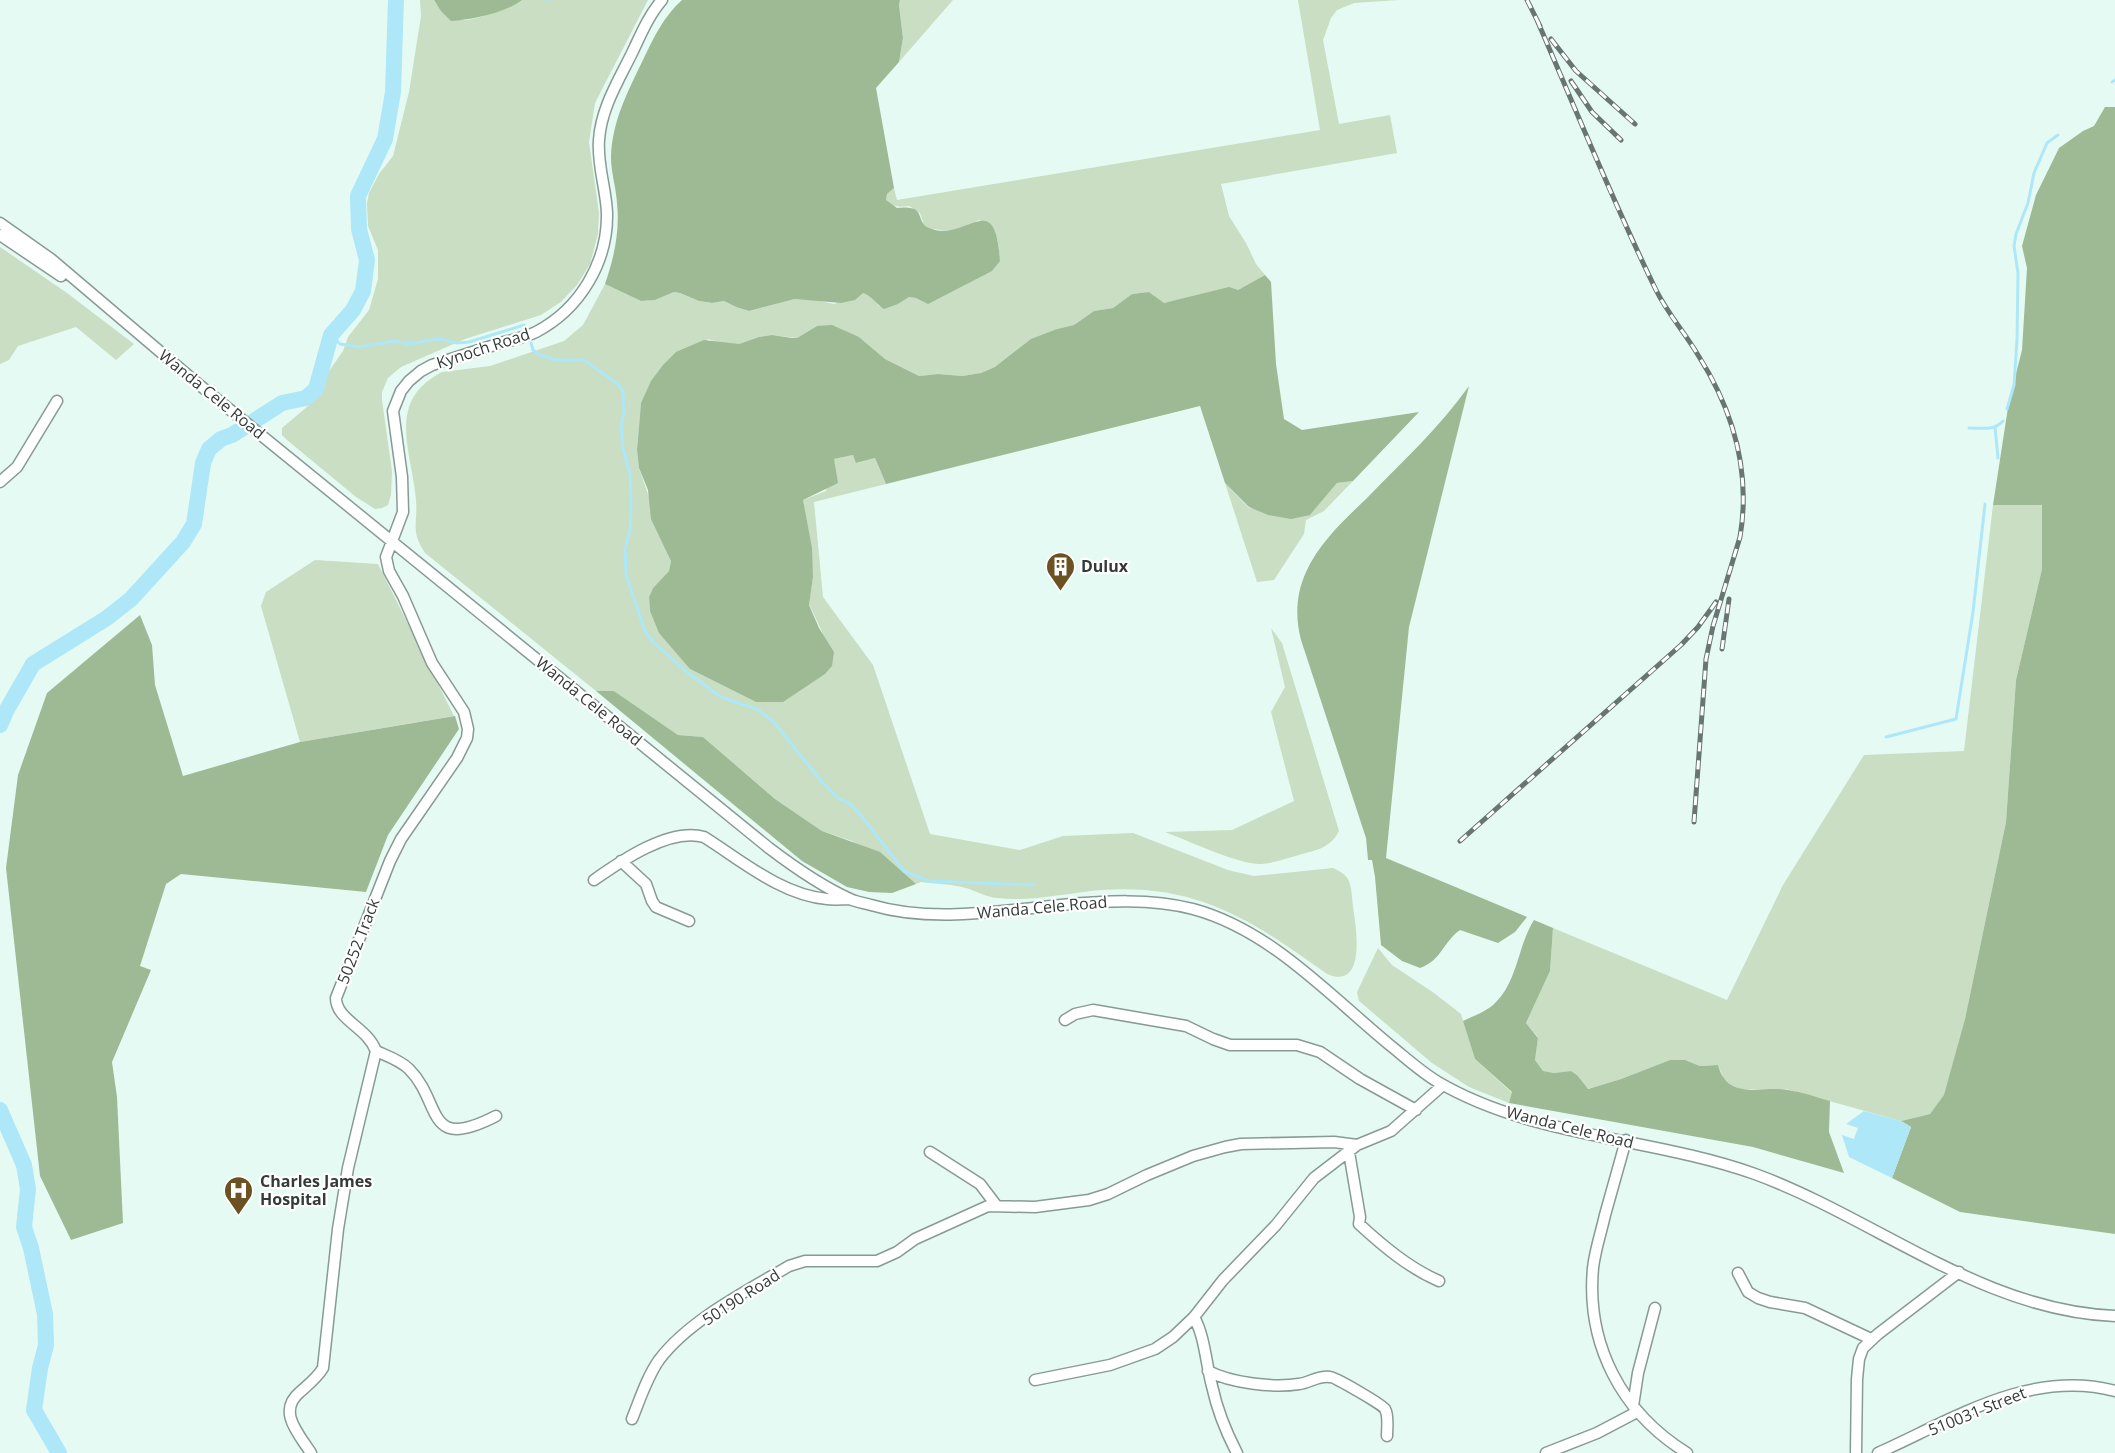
<svg xmlns="http://www.w3.org/2000/svg" width="2115" height="1453" font-family="'Open Sans',sans-serif">
  <rect width="100%" height="100%" fill="#e6faf4"/>
  <path fill="#c9dec2" d="M420,0H434C440,10 452,20 464,20C475,20 513,7 522,0H648L595,103L589,142L599,213L598,234L590,264L577,285L561,302L541,315L465,339L401,367L388,378L382,392V400L392,471L391,495L388,505L382,508L375,509L356,497L287,440L282,435V428L315,400L327,374L343,351L348,337L369,310L378,279V250L368,226L367,203L369,193L379,174L393,156L409,92L421,16Z
    M900,0H953L899,62L903,38L899,5Z
    M1298,0H1399L1354,3L1337,10L1331,18L1323,40L1339,124L1390,115L1397,153L1221,184L1229,216L1246,243L1256,264L1265,275L1238,290L1163,303L1149,292L1132,294L1113,308L1094,311L1074,325L1057,329L995,367L981,373L962,376L938,374L919,376L885,359L859,337L817,326L797,338L772,335L759,337L739,344H724L708,339L641,403L637,450L639,468L671,561L669,571L653,588L649,597L650,611L690,669L756,702L823,634L809,604L813,577L803,500L826,491L834,459L853,455L857,463L875,458L886,484L814,502L823,597L873,665L930,834L1020,850L1063,836L1133,833L1228,870L1254,876L1333,868C1339,871 1344,873 1348,879C1352,887 1352,899 1353,907C1356,926 1367,991 1327,974C1253,921 1198,883 1101,890C1067,893 1031,902 997,898C986,897 976,891 966,888C952,884 936,884 921,882L916,884L898,870L852,841L822,831L775,799L703,737L678,735L614,691H596L425,553C410,530 418,525 416,500C412,452 385,401 442,372L490,366L564,341L583,325L605,284L641,301L655,300L674,292L680,293L699,301L712,303L724,301L736,307L749,311L795,299L815,300L834,304L863,293L870,295L879,306L898,304L909,297L916,298L1000,261C998,238 999,232 979,220L955,231L930,229L924,225L920,213L909,206C900,207 893,208 886,200L887,194L894,188L897,200L1320,130Z
    M0,247L67,293L134,344L116,360L76,327L18,346L9,360L0,364Z
    M1353,481L1324,511L1306,520L1304,534L1274,580L1257,582L1225,483L1249,508L1310,515L1337,483Z
    M1993,505H2042V569L2016,680L2006,822L1965,1019L1945,1095L1930,1114L1901,1121L1786,1089H1740L1731,1085L1724,1079L1718,1065L1700,1066L1685,1060H1670L1621,1079L1587,1089L1577,1075L1571,1071L1554,1073L1543,1071L1535,1060L1538,1037L1526,1023L1550,971L1553,928L1727,1000L1783,885L1864,755L1964,751Z
    M315,560L378,564L454,716L300,742L261,606L266,592Z
    M1271,628L1282,643L1339,831C1331,847 1318,850 1302,854C1288,858 1275,863 1261,864C1239,865 1187,840 1165,832L1232,830L1294,801L1271,712L1285,687Z
    M1378,948L1392,965L1434,993L1461,1014L1475,1059L1512,1093L1509,1103L1469,1087L1432,1063L1359,1001L1357,992Z"/>
  <path fill="#9dba94" d="M434,0H522C505,13 471,20 451,21L441,11Z
    M682,0H900L899,5L903,38L899,62L876,88L894,188L887,194L886,200L897,208C928,204 914,221 929,228C966,244 995,184 1000,261L992,271L928,304L916,298L909,297L898,304L884,309C876,304 872,296 863,293L855,300L841,303L795,299L749,311L736,307L724,301L712,303L699,301L680,293L674,292L655,300L641,301L605,284C614,258 620,231 617,203C616,187 611,173 611,157C612,122 627,93 642,62C653,39 663,17 682,0Z
    M2105,107H2115V1234L1960,1212L1892,1178L1911,1127L1901,1121L1930,1114L1944,1095L1965,1019L2006,822L2016,680L2042,569V505H1993L2009,401L2022,350L2027,268L2022,246L2036,195L2059,148L2083,131L2094,126Z
    M1265,275L1271,282L1276,364L1284,419L1302,430L1419,412L1353,481L1337,483L1310,515L1291,519L1268,515L1249,507L1225,483L1200,406L886,484L875,458L856,463L853,455L834,459L838,483L803,500L812,548L813,577L809,605L819,628L834,652L832,666L825,674L783,702H756L690,669L659,633L650,611L649,597L653,588L669,571L671,561L651,519L648,490L639,468L637,450L641,403L651,381L663,365L676,352L704,340L739,344L759,337L772,335L792,338H797L817,326L832,325L859,337L885,359L919,376L938,374L962,376L981,373L995,367L1031,339L1057,329L1074,325L1094,311L1113,308L1132,294L1149,292L1164,303L1229,287L1238,290Z
    M1469,386L1409,627L1386,858L1527,917L1515,932L1498,943L1460,930C1443,942 1442,960 1420,968L1402,961L1381,945L1375,877L1372,860H1368L1366,838L1301,640C1295,617 1296,594 1306,572C1319,543 1344,520 1367,498C1402,462 1440,427 1469,386Z
    M140,615L152,645L155,685L183,776L300,742L455,716L459,729L388,835L366,892L181,874L166,884L140,966L151,970L112,1062L117,1097L123,1223L71,1240L40,1176L6,868L18,775L47,693Z
    M596,691H614L678,735L703,737L775,799L822,831L880,852L916,884L892,893L869,892L847,887L802,861Z
    M1534,920L1553,928L1550,971L1526,1023L1538,1038L1535,1060L1543,1071L1554,1073L1571,1071L1577,1075L1588,1089L1621,1079L1670,1060H1685L1700,1066L1718,1065C1728,1102 1762,1085 1788,1090C1802,1092 1816,1097 1830,1101L1829,1132L1844,1173L1753,1147L1509,1103L1512,1092L1475,1059L1463,1021C1473,1016 1485,1012 1493,1005C1518,983 1517,947 1534,920Z"/>
  <path fill="#aee7f8" d="M1864,1111L1901,1121L1911,1127L1892,1178L1849,1157L1842,1135L1854,1139L1858,1128L1846,1124Z"/>
  <g fill="none" stroke-linecap="round" stroke-linejoin="round">
    <path stroke="#aee7f8" stroke-width="3" d="M548,0H549
      M2112,82L2115,80
      M331,335L340,344L359,347L395,341L408,344L439,339L457,343L469,342L524,325L525,327
      M531,343L533,350L538,354L556,360H584L619,385L623,392L624,412L621,426L623,448L630,474L631,505L630,530L625,550L626,575L645,631L653,642L687,672L718,695L726,699L757,709L773,721L822,782L838,798L850,804L859,813L904,871L929,881L1034,885
      M2007,409L2014,385L2017,340L2018,273L2014,246L2016,234L2028,203L2034,173L2047,143L2058,135
      M1995,427L1998,458
      M1969,428C1982,428 1994,431 2003,421
      M1886,737L1956,719L1973,612L1985,504"/>
    <path stroke="#aee7f8" stroke-width="16" d="M0,725L6,711L33,664L107,618L131,599L183,542L194,524L203,463L209,449L221,439L232,435L282,403L306,398L316,389L331,335L353,310L363,291L367,260L359,229L358,196L385,139L393,92L396,0
      M0,1110L24,1165L28,1189L24,1227L31,1248L45,1314L46,1345L40,1368L34,1410L59,1453"/>
    <defs>
      <path id="minor" d="M0,223L51,259L197,383L769,848C794,867 821,886 850,899C856,902 864,903 871,905C932,923 999,911 1061,905C1105,901 1150,898 1193,909C1271,930 1330,996 1391,1046C1406,1058 1421,1072 1438,1082C1534,1138 1651,1137 1755,1174C1875,1218 1983,1311 2115,1316
        M0,235L61,276
        M0,482L17,467L57,401
        M621,861L646,884L652,901L656,907L689,921
        M594,880C621,861 670,827 704,837C741,860 781,895 827,899C834,900 842,899 850,899
        M1065,1020L1075,1014L1093,1010L1186,1026L1213,1039L1230,1045H1297L1320,1052L1360,1079L1416,1110
        M376,1051C387,1056 400,1060 409,1069C443,1103 424,1153 496,1116
        M1626,1140C1619,1165 1612,1190 1605,1215C1601,1233 1595,1250 1593,1268C1586,1345 1622,1413 1687,1453
        M930,1152L980,1184L996,1205
        M1349,1152L1360,1217L1359,1224C1383,1246 1409,1268 1439,1281
        M1738,1273L1748,1292L1758,1298L1770,1302L1805,1308L1871,1339
        M1194,1317C1205,1337 1206,1364 1212,1386C1217,1409 1226,1432 1237,1453
        M1208,1371C1231,1383 1273,1388 1299,1384C1309,1383 1319,1375 1330,1377C1335,1377 1383,1405 1385,1409C1389,1416 1387,1428 1387,1436
        M1035,1380L1110,1365L1155,1349L1173,1337L1194,1317L1223,1280L1276,1225L1314,1178L1357,1145L1391,1131L1443,1085
        M1633,1406L1638,1373L1655,1308
        M632,1419C640,1399 647,1377 659,1360C689,1320 747,1291 789,1266L805,1261H877L897,1252L915,1239L988,1206L1035,1207L1089,1200L1108,1194L1147,1175L1193,1156L1225,1147L1241,1144L1334,1142L1357,1145
        M311,1453C298,1433 277,1411 300,1392C309,1384 317,1378 323,1368L338,1229L348,1168L376,1051C367,1027 336,1020 336,998L390,861L401,839L457,758L467,738L468,729L464,712L432,663L403,596L389,571L386,557L403,512L402,477L393,411L401,391L409,381L421,371L432,365C455,358 478,350 501,343C512,340 526,337 536,332C580,309 608,262 607,213C606,188 597,165 599,140C601,108 619,80 633,51C641,34 649,15 662,0
        M1546,1453L1597,1433L1637,1412
        M1856,1453L1857,1379L1859,1359L1863,1348L1878,1334L1959,1272
        M1878,1453C1952,1420 2031,1368 2115,1391"/>
    </defs>
    <use href="#minor" stroke="#889a95" stroke-width="13"/>
    <use href="#minor" stroke="#fff" stroke-width="10"/>
    <defs>
      <path id="rail" d="M1527,0L1540,26
        M1537,20C1576,110 1613,202 1656,290C1668,314 1685,333 1698,355C1733,410 1751,472 1740,537L1713,626L1706,659L1694,822
        M1551,39L1576,71L1635,124
        M1571,81L1592,112L1621,140
        M1722,649L1729,599
        M1460,841L1681,645L1698,627L1716,602"/>
    </defs>
    <use href="#rail" stroke="#697572" stroke-width="5"/>
    <use href="#rail" stroke="#fff" stroke-width="3" stroke-dasharray="9" stroke-linecap="butt"/>
  </g>
  <defs>
    <symbol id="building-pin" viewBox="-11 -11 22 30"><path d="M0 17L-7.5 6A9.5 9.5 0 1 1 7.5 6Z" fill="#6c5123" stroke="#fff"/><path d="M-4-6H4V6H1V3H-1V6H-4ZM-2.5-4.3h1.7v1.8h-1.7ZM.8-4.3h1.7v1.8H.8ZM-2.5-1h1.7V.8h-1.7ZM.8-1h1.7V.8H.8Z" fill="#fff"/></symbol>
    <symbol id="hospital-pin" viewBox="-11 -11 22 30"><path d="M0 17L-7.5 6A9.5 9.5 0 1 1 7.5 6Z" fill="#6c5123" stroke="#fff"/><path d="M-5-5h3v3.5h4V-5h3V5h-3V1.5h-4V5h-3Z" fill="#fff"/></symbol>
  </defs>
  <g fill-rule="evenodd">
    <use href="#building-pin" x="1044" y="550" width="33" height="45"/>
    <use href="#hospital-pin" x="222" y="1174" width="33" height="45"/>
  </g>
  <g text-anchor="middle" stroke-width="4.5" stroke-linejoin="round" paint-order="stroke">
    <g font-size="16" fill="#333b39" stroke="#fff">
      <text transform="translate(483 348) rotate(-18)" y="6">Kynoch Road</text>
      <text transform="translate(212 394) rotate(39)" y="6">Wanda Cele Road</text>
      <text transform="translate(589 701) rotate(39)" y="6">Wanda Cele Road</text>
      <text transform="translate(1042 907) rotate(-5)" y="6">Wanda Cele Road</text>
      <text transform="translate(358 941) rotate(-69)" y="6">50252 Track</text>
      <text transform="translate(1570 1127) rotate(14)" y="6">Wanda Cele Road</text>
      <text transform="translate(741 1297) rotate(-33)" y="6">50190 Road</text>
      <text transform="translate(1977 1411) rotate(-22)" y="6">510031 Street</text>
    </g>
    <g font-size="16" font-weight="bold" fill="#333b39" stroke="#fff" text-anchor="start">
      <text x="1081" y="572">Dulux</text>
      <text x="260" y="1187">Charles James<tspan x="260" dy="18">Hospital</tspan></text>
    </g>
  </g>
</svg>
